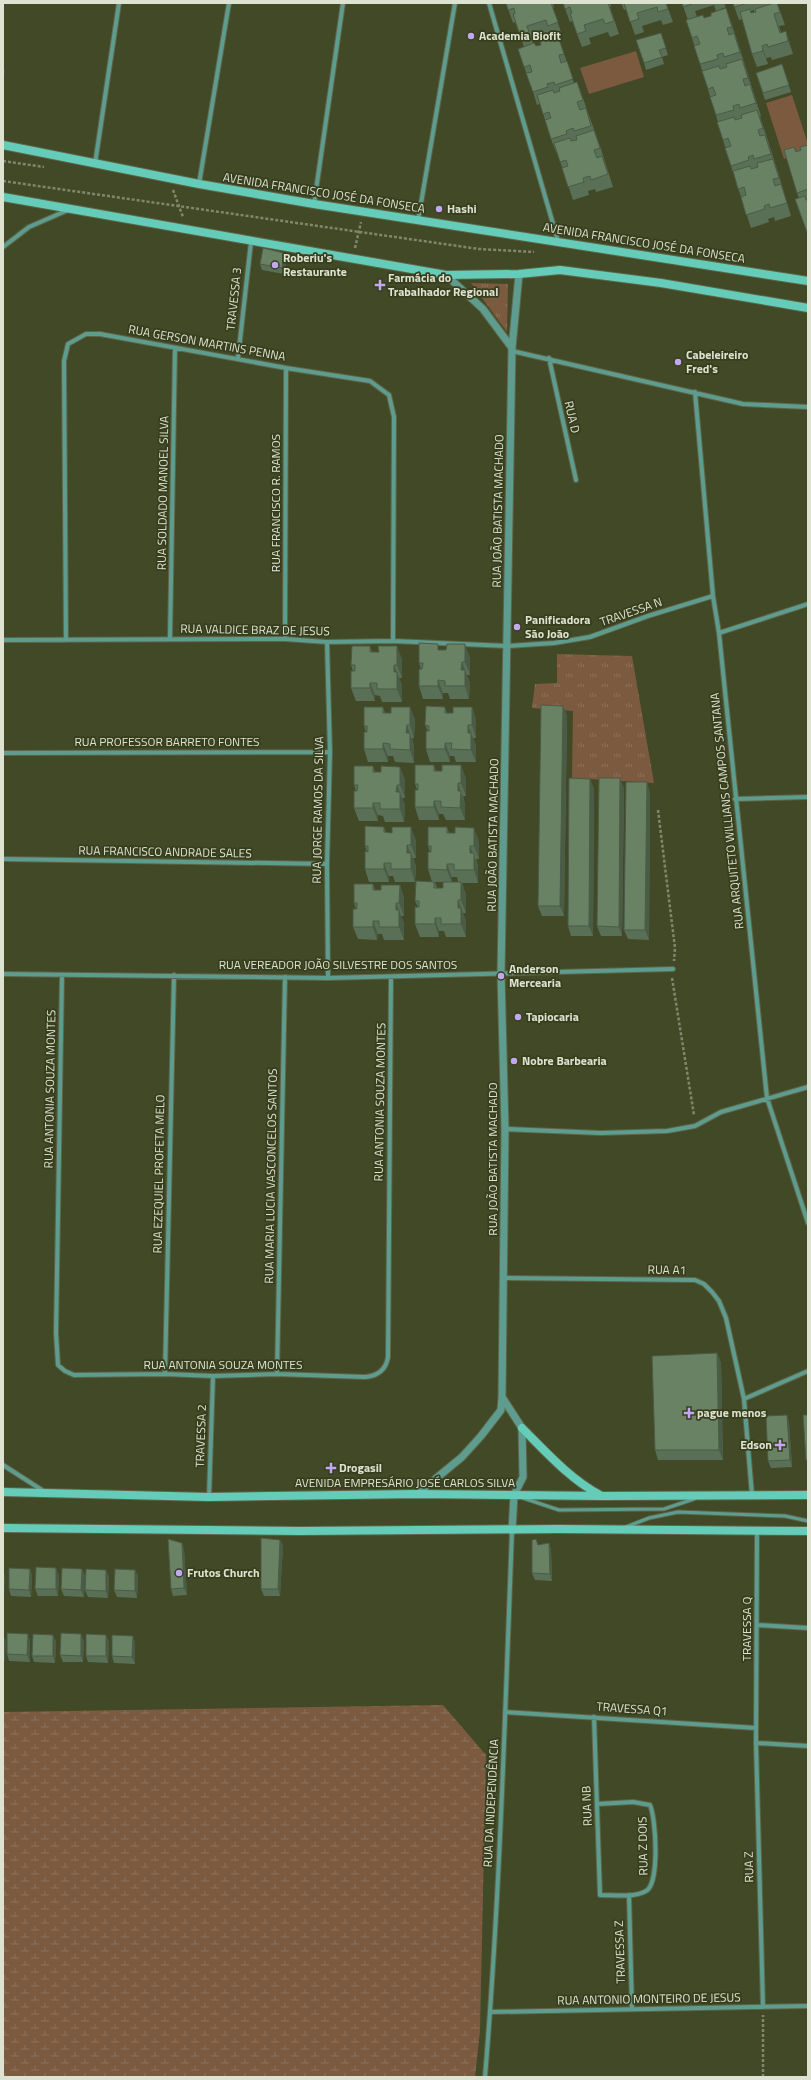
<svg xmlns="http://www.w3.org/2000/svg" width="811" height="2080" font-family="'Titillium Web',sans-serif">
  <defs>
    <pattern id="grass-tufts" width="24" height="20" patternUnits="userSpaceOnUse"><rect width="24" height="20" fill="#7b5a40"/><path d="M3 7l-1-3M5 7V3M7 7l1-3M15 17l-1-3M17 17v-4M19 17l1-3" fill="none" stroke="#8d725b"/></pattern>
    <pattern id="wetland-marsh" width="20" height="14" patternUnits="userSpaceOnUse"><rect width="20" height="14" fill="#7b5a40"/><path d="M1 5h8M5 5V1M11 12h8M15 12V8" fill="none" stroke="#8d725b"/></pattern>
  </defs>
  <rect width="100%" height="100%" fill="#414927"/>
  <path fill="url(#grass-tufts)" d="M471,283L508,284L507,332Z
    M557,654L632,656L654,783L572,778L573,711L532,708L535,684L557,683Z"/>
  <path fill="url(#wetland-marsh)" d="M443,1705L486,1755L480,2031L475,2077H3V1712Z"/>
  <path fill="#7b5a40" d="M636,51L644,77L589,94L580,68Z
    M792,95L808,144V151L784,159L766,103Z"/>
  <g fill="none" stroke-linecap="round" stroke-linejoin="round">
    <defs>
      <path id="service" d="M523,1498L559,1510L664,1509L694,1499
        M626,1527L649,1518L678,1512L785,1516L808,1521"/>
      <path id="minor" d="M489,3L558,241
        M95,164L119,3
        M199,184L229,3
        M314,204L343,3
        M418,221L455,3
        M3,247L29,227L68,210
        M512,351L743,404L808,407
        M238,358L251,242
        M549,358L576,480
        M695,392L713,596L719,633L767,1098L808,1223
        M719,633L808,604
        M170,638L175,349
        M285,639L286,368
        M3,640L285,639L327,642L393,641L507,646L554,643L590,637L648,616L713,596
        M66,640L64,361L68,344L86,334H100L286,368L370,381L389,395L394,417L393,641
        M327,642L330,752L327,864L328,978
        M3,753L330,752
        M735,799L808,797
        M3,859L327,864
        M3,974L328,978L673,969
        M62,975L56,1333L58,1365L65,1371L74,1375L165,1374L213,1376L277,1374L365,1377C377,1376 386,1370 388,1357L391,977
        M505,1129L601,1133L667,1131L695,1126L721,1112L808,1087
        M505,1278L695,1280L704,1284L712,1292L719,1301L726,1318L744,1399L752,1495
        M165,1374L174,975
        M277,1374L285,977
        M744,1399L808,1371
        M3,1465L45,1492
        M209,1497L213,1376
        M757,1530L756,1743L763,2007
        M757,1625L808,1628
        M505,1712L756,1728
        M594,1717L600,1895C614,1895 634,1898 646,1891C660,1884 656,1818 650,1805L633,1802L597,1804
        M756,1743L808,1746
        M629,1895L632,2009
        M490,2012L808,2006
        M485,2077C500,1895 505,1713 512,1531"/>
      <path id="tertiary" d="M446,275L483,309L512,348
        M502,1397L522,1428L523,1477L514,1495L512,1531
        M417,1494L462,1457L481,1436L501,1410L502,1397L505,1129L501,974L512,348L519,274"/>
      <path id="secondary" d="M3,145L199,184L314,204L808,281
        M3,197L446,275L519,274L560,270L661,283L808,308
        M522,1428C546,1452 570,1479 600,1495
        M3,1492L209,1497L417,1494L603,1496L808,1495
        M3,1528L300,1531L558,1529L808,1531"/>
    </defs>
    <use href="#service" stroke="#5d6545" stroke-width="5"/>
    <use href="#minor" stroke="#5d6545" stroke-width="6"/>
    <use href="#tertiary" stroke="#5d6545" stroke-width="9"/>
    <use href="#secondary" stroke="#5d6545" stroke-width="10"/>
    <path stroke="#80876c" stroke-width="2.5" stroke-dasharray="3 2" stroke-linecap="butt" d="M3,161L44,167
      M3,181L479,249L534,252
      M173,190L183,217
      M355,248L361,222
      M658,810L675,948L674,961
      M672,978L694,1115
      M763,2077V2015"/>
    <use href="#service" stroke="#5e9c8f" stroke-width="3"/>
    <use href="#minor" stroke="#5e9c8f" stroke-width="4"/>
    <use href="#tertiary" stroke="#5e9c8f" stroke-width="7"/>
    <use href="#secondary" stroke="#65ccb9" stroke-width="8"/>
  </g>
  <path fill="#5a7056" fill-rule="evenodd" d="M506,3H553L554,8H553L562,35L558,36L574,83L577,82L582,95L588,113L599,143L613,187L596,192L595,189L588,191L589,195L573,200L557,152H556L551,139L540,104L537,105L533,92L518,49L524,47L515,22L513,23ZM551,33L552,37L541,45L536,46L533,43L532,39Z
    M563,3H610L611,7H610L619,34L610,37L608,32L589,38L591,44L582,47L572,21L570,22Z
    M621,3H666L673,22L663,25L661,20L642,26L644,32L635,35L626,9L624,10Z
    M682,3H724L726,7L716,11L714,5L695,11L697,17L704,18L711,16L726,8L739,46L761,116H760L778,172L791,216L775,221L774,217L768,219L769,222L751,228L731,166L723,140L718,122L692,38L688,20Z
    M733,3H777L785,25L779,26L781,33L786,31L793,54L772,60L771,57L766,58L768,64L757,67L752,54L742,19L739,20ZM754,10V12L751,13V11Z
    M661,33L668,55L662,57L664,64L646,70L644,63Z
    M782,64L791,92L765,100L756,73Z
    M808,145V235L799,198L797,193L794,147L796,152L801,150Z
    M284,253L287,259L284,274L262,270L260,264Z
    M370,646L372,652L402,659V678H399L402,685V702H382L380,696L375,695V701H356L351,688L353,671L351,665Z
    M440,650L470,657V675H467L470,683L469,699H450L448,693H443V699H423L419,686L421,669L419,663Z
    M563,706L567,716L564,916H542L538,906Z
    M383,707L385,713H391L410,707L415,720L414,738H412L414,746V763L395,762L393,756H388V762H368L364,749L366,732L364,726Z
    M445,707L447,713H453L472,707L476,720V738H473L476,746V762H456L454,756H450V762H430L426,749L428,731L425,725Z
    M434,765L436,771L466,778V796H463L465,804V820H446L443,814H439V820H419L415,807L417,790L415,784Z
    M373,766L375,772H381L400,767L405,780V798H402L405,805L404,822H385L383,816L378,815V821H359L354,808L356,791L354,785Z
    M590,779L594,789L593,936H571L568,926Z
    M624,788L622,936H601L597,926Z
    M650,792L649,940L628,939L624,930Z
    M384,827L386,833L416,840V858H413L416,866L415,882H395L393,876H389V882H369L365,869L367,852L365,846Z
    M447,827L449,833L479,841V859H476L478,866V883H462L466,895V913H463L466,921V937H446L444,931H439V937H420L415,924L418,907L415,901L432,882L428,869L430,852L428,846ZM452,877H457L458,882H452ZM435,882H443V888H437Z
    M373,884L375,890H381L400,885L404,898V916H401L404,923V940H384L382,934H378L377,940L358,939L353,927L356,909L354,903Z
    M717,1353L721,1363L723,1460H658L655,1450Z
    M789,1422L792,1467L771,1468L768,1461Z
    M280,1540L283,1546L280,1596H264L261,1589Z
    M182,1543L184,1550L187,1595L173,1596L171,1589Z
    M549,1543L551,1550L552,1581L535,1580L532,1573L538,1545Z
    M30,1569L32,1575L31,1597L11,1596L9,1589Z
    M82,1569L85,1576L84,1597L64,1596L61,1589Z
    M135,1570L138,1576L137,1598L117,1597L114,1590Z
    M59,1575L58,1596H38L35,1589Z
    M109,1576L108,1598L88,1597L85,1590Z
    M53,1635L56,1642L55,1663L34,1662L32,1656Z
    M106,1635L109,1642L108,1663L88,1662L86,1656Z
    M30,1640V1662L9,1661L7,1654Z
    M84,1641L83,1662H63L60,1655Z
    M135,1642V1664L114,1663L112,1656Z"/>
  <path fill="#4a5b46" d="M777,3L782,15L785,25L780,12Z
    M726,8L731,21L737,40L732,27Z
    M786,31L790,44L793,54L788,41Z
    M734,33L739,46L745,65L740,52Z
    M762,46L768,64L763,51Z
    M742,59L747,72L753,91L748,78Z
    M3,65L5,71L3,82Z
    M750,84L755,97L761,116L756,103Z
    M757,110L762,122L768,141L763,128Z
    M765,135L778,172L784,191L779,178Z
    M284,253L287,259L284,274L282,268Z
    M465,644L470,657V675L465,662Z
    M397,646L402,659V678L397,665Z
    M462,662L470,683L469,699L465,686L461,670Z
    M394,665L402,685V702L397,689L394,672Z
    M438,680L443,693V699L438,686Z
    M370,683L375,695V701L370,688Z
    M563,706L567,716L564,916L560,906Z
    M410,707L415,720L414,738L410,725Z
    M472,707L476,720V738L472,725Z
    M407,725L414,746V763L410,750L406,733Z
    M468,725L476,746V762L471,750L468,733Z
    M383,743L388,756V762L383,749Z
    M445,743L450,756V762L445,749Z
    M461,765L466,778V796L461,783Z
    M400,767L405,780V798L400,785Z
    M620,778L624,788L622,936L619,927Z
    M590,779L594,789L593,936L589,926Z
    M647,782L650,792L649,940L645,930Z
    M458,783L465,804V820L460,808L458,791Z
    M397,785L405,805L404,822L400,809L396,792Z
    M434,801L439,814V820L434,807Z
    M373,803L378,815V821L373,808Z
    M411,827L416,840V858L411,845Z
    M474,828L479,841V859L474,846Z
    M407,845L416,866L415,882L411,869L407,853Z
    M470,846L478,866V883L474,870L470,853Z
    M384,863L389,876V882L384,869Z
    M447,864L452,877V883L447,870Z
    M461,882L466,895V913L461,900Z
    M400,885L404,898V916L399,903Z
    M458,900L466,921V937L461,924L458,908Z
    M396,903L404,923V940L399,927L396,910Z
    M435,918L439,931V937L435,924Z
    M373,921L378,934L377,940L373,927Z
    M717,1353L721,1363L723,1460L719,1450Z
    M787,1415L789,1422L792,1467L790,1460Z
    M280,1540L283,1546L280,1596L278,1589Z
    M182,1543L184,1550L187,1595L184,1588Z
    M549,1543L551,1550L552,1581L550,1574Z
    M56,1568L59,1575L58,1596L56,1589Z
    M30,1569L32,1575L31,1597L29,1590Z
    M82,1569L85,1576L84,1597L81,1590Z
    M3,1570L5,1576L4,1598L3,1594Z
    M106,1570L109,1576L108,1598L106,1591Z
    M135,1570L138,1576L137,1598L135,1591Z
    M3,1634L6,1641L5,1662L3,1657Z
    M28,1634L30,1640V1662L27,1655Z
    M81,1634L84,1641L83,1662L81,1656Z
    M53,1635L56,1642L55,1663L53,1656Z
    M106,1635L109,1642L108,1663L106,1656Z
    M133,1636L135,1642V1664L132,1657Z"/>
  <path fill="#698264" stroke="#4a5b46" d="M506,3H551L558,22L548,26L546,20L527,26L529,32L520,35L513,14H515L514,8L508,10Z
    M563,3H608L614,21L605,24L603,19L584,25L586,31L577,34L570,13H572L570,7L565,9Z
    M624,3H666L668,9L658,12L657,7L637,13L639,19L630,22Z
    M682,3H692V4L683,7Z
    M733,3H745V4L734,7Z
    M774,3H777L780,12L774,14L780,33L786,31L788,41L768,47L767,44L762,46L763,51L752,54L740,12L750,9L751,13L756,12L755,9Z
    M726,8L732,27L727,28L729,35L734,33L740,52L724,57L723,53L717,55L718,59L700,64L694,46L700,44L697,36L692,38L686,20L703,15L704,18L711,16V13Z
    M661,33L666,48L659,50L662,57L644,63L636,40Z
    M558,36L564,54L559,55L561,63L567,61L573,79L555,85L554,82L547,84L548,87L533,92L526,73L532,72L530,65L524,67L518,49L534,43L536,46L541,45L540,41Z
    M742,59L748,78L743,79L745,86L750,84L756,103L740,108L739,104L733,106L734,110L716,115L710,97L716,95L713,87L708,89L702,71L719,66L720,69L727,67L726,64Z
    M782,64L789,85L763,93L756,73Z
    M577,82L583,100L577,102L580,110L586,108L591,126L574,131L573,128L566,131L567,134L551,139L545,120L551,118L549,112L543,114L537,95L553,90L554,93L560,91L559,88Z
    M757,110L763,128L758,130L760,136L765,135L771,154L754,159L753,155L748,157L749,160L731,166L725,148L731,146L728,138L723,140L717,122L734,117L735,120L742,118L741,115Z
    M594,130L600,148L594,150L597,158L602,156L608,174L591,180L590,176L583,178L584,182L568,187L562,168L568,166L566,160L560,162L554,143L570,138L571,141L577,140L576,136Z
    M808,145V184H807L808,189L797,193L784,150L794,147L796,152L801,150L800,147Z
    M773,159L779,178L773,179L775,186L781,184L787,203L770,208L769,204L764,206L765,209L746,215L741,197L746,195L744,187L738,189L733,171L750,166L751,169L758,167L757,163Z
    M805,196L806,200H808V235L795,199Z
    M263,248L284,253L282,268L260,264Z
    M419,643L438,644V650H446L447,644H465V662H462L461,670H465V686H445V681L438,680V686H419V669H422L423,663H419Z
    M352,646H370V652H379L378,646H397V665H394V672H397V689H377V683H370V688H351V671H355V665H351Z
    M541,705L563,706L560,906H538Z
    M426,706L445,707V713H453V707H472V725H468V733H471V750L451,749L452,743H445V749H426V731H429V726L425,725Z
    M364,707H383V713H391V707H410V725H407L406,733H410V750L390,749V744L383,743V749H364V732H367V726H364Z
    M415,765H434V771H442V765H461V783H458V791H461L460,808L441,807V801H434V807H415V790H418V784H415Z
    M354,766H373V772H381V766L400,767V785H397L396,792H400V809H380V803H373V808H354V791H357L358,785H354Z
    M569,778L590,779L589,926H568Z
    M599,778H620L619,927L597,926Z
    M626,782H647L645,930H624Z
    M365,826L384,827V832L392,833V827H411V845H407V853H411V869H391V863H384V869H365V851L368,852V846H365Z
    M428,827H447V833H455V827L474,828V846H470V853H474V870H454V864H447V870L428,869V852H431V846H428Z
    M416,881L434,882V888H443V882H461V900H458V908H461V924H441V918H435V924H415V907H419V901H415Z
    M354,884H373V890H381V885H400L399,903H396V910H399V927H379V921H373V927H353V909H357V903H354Z
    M717,1353L719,1450H655L652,1356Z
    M787,1415L790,1460L768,1461L766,1416Z
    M803,1415H808V1460H806Z
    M261,1538L280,1540L278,1589H261Z
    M168,1539L182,1543L184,1588L171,1589Z
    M536,1539L538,1545L549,1543L550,1574L532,1573V1540Z
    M36,1567L56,1568V1589H35Z
    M9,1568L30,1569L29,1590L9,1589Z
    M62,1568L82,1569L81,1590L61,1589Z
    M86,1569L106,1570V1591L85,1590Z
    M115,1569L135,1570V1591L114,1590Z
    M7,1633L28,1634L27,1655L7,1654Z
    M61,1633L81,1634V1656L60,1655Z
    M33,1634L53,1635V1656H32Z
    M86,1634L106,1635V1656H86Z
    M112,1635L133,1636L132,1657L112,1656Z"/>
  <g fill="#c2a8f3" stroke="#373e1d" stroke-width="1.5">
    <circle cx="471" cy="36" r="4"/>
    <circle cx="439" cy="209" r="4"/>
    <circle cx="275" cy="265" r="4"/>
    <path d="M378 279h4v4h4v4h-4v4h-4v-4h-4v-4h4z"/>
    <circle cx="678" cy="362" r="4"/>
    <circle cx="517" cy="627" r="4"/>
    <circle cx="501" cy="976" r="4"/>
    <circle cx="518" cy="1017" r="4"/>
    <circle cx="514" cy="1061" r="4"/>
    <path d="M687 1407h4v4h4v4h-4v4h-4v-4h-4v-4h4z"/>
    <path d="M778 1439h4v4h4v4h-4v4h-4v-4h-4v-4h4z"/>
    <path d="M329 1462h4v4h4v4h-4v4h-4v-4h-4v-4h4z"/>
    <circle cx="179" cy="1573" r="4"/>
  </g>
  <g text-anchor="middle" stroke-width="3.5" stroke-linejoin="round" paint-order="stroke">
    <g font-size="12" font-weight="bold" fill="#dde3d0" stroke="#373e1d" text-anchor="start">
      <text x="479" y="40">Academia Biofit</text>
      <text x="447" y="213">Hashi</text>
      <text x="283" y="262">Roberiu's<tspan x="283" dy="14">Restaurante</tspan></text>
      <text x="388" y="282">Farmácia do<tspan x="388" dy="14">Trabalhador Regional</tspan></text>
      <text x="686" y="359">Cabeleireiro<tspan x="686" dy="14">Fred's</tspan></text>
      <text x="525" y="624">Panificadora<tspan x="525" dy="14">São João</tspan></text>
      <text x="509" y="973">Anderson<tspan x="509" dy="14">Mercearia</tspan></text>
      <text x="526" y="1021">Tapiocaria</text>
      <text x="522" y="1065">Nobre Barbearia</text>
      <text x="697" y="1417">pague menos</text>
      <text x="772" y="1449" text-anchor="end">Edson</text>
      <text x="339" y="1472">Drogasil</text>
      <text x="187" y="1577">Frutos Church</text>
    </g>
    <g font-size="12" fill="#dde3d0" stroke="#373e1d">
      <text transform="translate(324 193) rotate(9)" y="4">AVENIDA FRANCISCO JOSÉ DA FONSECA</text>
      <text transform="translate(644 243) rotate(9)" y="4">AVENIDA FRANCISCO JOSÉ DA FONSECA</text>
      <text transform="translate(234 299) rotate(-84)" y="4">TRAVESSA 3</text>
      <text transform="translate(207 343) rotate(10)" y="4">RUA GERSON MARTINS PENNA</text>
      <text transform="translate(572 417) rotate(77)" y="4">RUA D</text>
      <text transform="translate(163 493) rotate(-89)" y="4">RUA SOLDADO MANOEL SILVA</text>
      <text transform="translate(276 503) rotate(-90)" y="4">RUA FRANCISCO R. RAMOS</text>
      <text transform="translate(498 511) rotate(-89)" y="4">RUA JOÃO BATISTA MACHADO</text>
      <text transform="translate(631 612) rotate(-19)" y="4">TRAVESSA N</text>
      <text transform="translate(255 630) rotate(1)" y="4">RUA VALDICE BRAZ DE JESUS</text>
      <text x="167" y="746">RUA PROFESSOR BARRETO FONTES</text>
      <text transform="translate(318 810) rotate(-89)" y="4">RUA JORGE RAMOS DA SILVA</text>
      <text transform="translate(727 811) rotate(-96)" y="4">RUA ARQUITETO WILLIANS CAMPOS SANTANA</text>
      <text transform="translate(493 835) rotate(-89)" y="4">RUA JOÃO BATISTA MACHADO</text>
      <text transform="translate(165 852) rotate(1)" y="4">RUA FRANCISCO ANDRADE SALES</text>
      <text x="338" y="969">RUA VEREADOR JOÃO SILVESTRE DOS SANTOS</text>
      <text transform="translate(50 1089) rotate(-89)" y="4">RUA ANTONIA SOUZA MONTES</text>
      <text transform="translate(380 1102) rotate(-89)" y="4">RUA ANTONIA SOUZA MONTES</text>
      <text transform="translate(493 1159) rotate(-90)" y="4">RUA JOÃO BATISTA MACHADO</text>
      <text transform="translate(159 1174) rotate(-89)" y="4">RUA EZEQUIEL PROFETA MELO</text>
      <text transform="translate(271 1176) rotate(-89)" y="4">RUA MARIA LUCIA VASCONCELOS SANTOS</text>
      <text transform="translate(667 1270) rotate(1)" y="4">RUA A1</text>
      <text x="223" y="1369">RUA ANTONIA SOUZA MONTES</text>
      <text transform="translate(201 1436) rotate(-88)" y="4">TRAVESSA 2</text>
      <text x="405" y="1487">AVENIDA EMPRESÁRIO JOSÉ CARLOS SILVA</text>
      <text transform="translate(747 1629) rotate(-90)" y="4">TRAVESSA Q</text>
      <text transform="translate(632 1709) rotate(4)" y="4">TRAVESSA Q1</text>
      <text transform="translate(491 1803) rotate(-87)" y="4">RUA DA INDEPENDÊNCIA</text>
      <text transform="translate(587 1806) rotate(-92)" y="4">RUA NB</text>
      <text transform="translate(643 1846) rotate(-91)" y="4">RUA Z DOIS</text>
      <text transform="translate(749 1867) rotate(-91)" y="4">RUA Z</text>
      <text transform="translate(620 1952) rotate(-92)" y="4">TRAVESSA Z</text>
      <text transform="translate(649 1999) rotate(-1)" y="4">RUA ANTONIO MONTEIRO DE JESUS</text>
    </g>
  </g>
  <rect width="811" height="2080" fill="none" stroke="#dde3d0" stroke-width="8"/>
</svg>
